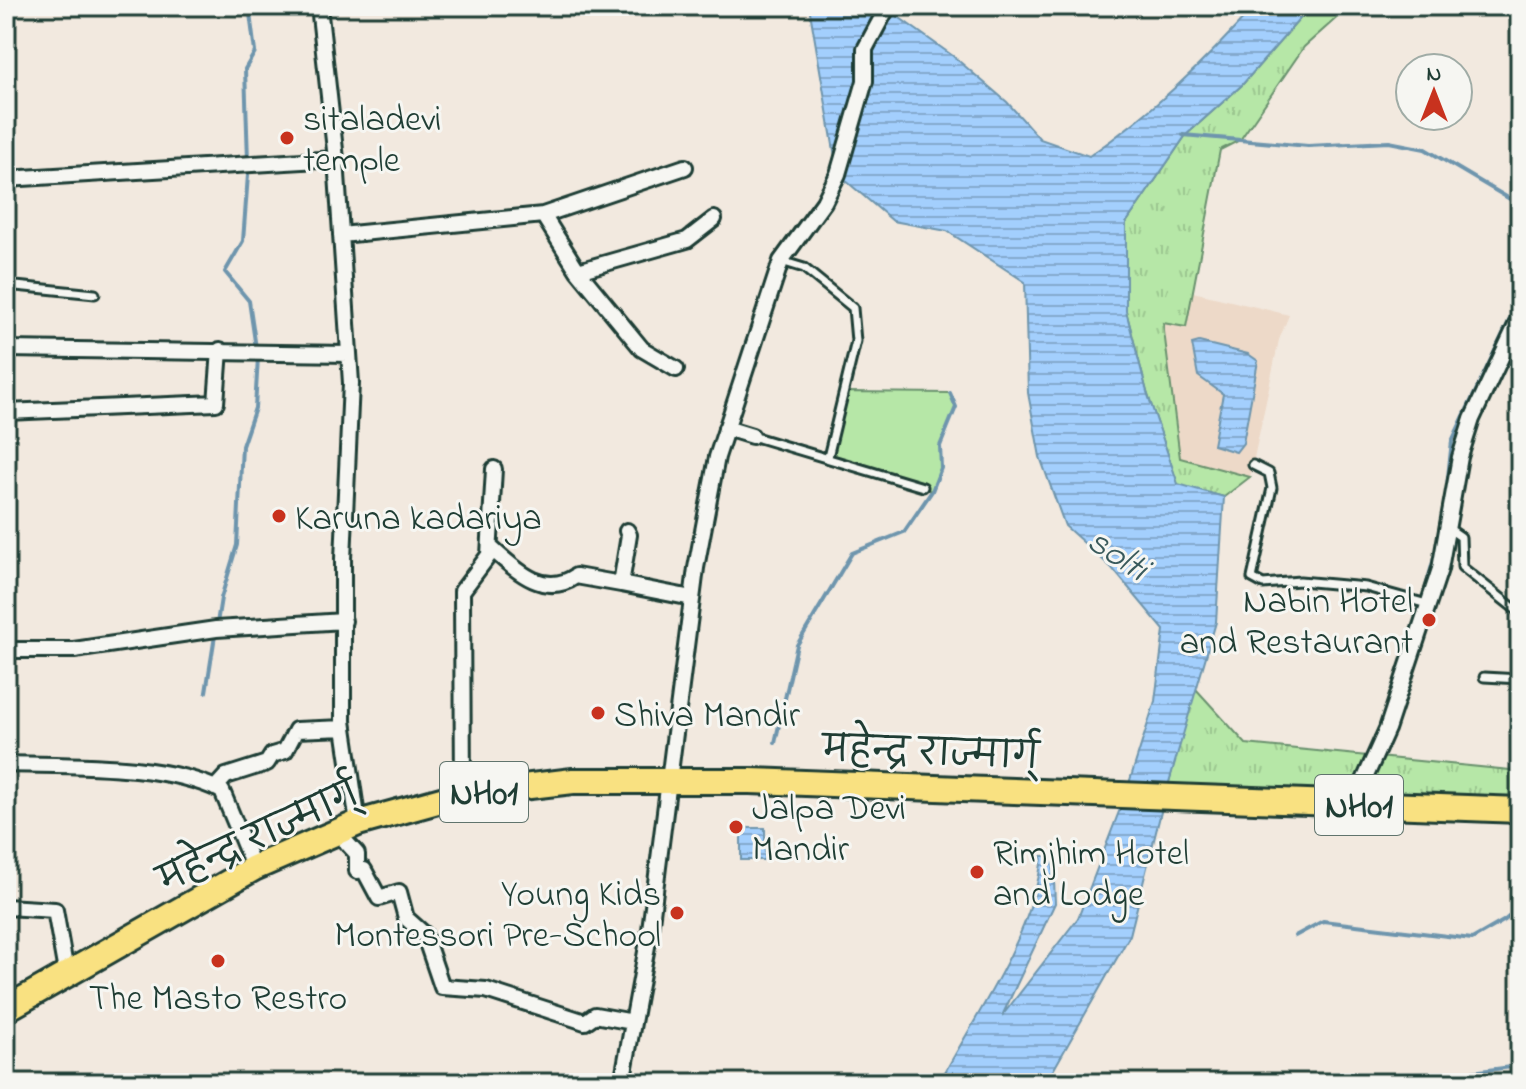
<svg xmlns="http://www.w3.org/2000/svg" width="1526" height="1089" font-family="'Indie Flower','Playpen Sans Deva',sans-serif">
  <defs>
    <pattern id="grass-tufts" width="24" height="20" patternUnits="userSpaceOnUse" patternTransform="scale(2)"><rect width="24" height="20" fill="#b6e7a7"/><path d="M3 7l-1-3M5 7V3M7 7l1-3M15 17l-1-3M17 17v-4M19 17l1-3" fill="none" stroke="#9cc790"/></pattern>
    <pattern id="water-rules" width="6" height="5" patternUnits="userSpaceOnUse" patternTransform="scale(2)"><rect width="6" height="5" fill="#a3cffd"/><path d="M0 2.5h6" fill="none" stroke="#84a9ce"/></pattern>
  </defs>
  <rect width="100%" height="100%" fill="#f2e9df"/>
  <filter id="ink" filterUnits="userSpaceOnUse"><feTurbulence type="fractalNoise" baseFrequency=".0125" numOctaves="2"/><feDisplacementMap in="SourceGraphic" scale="16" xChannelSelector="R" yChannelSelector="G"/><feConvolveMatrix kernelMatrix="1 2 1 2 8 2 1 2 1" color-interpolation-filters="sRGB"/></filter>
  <g filter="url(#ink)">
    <path fill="#edd9c8" d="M1193,292L1289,315L1279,340L1250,477L1180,458L1163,323L1186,326Z"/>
    <path fill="url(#grass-tufts)" stroke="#6a926e" stroke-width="2" d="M1311,6H1350L1304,47L1240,140L1220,150L1186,327L1163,323L1180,458L1250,477L1224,497L1178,485L1147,392L1126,311V223L1186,135L1242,85Z
      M1195,688L1246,744L1520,771V810L1165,796Z"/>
    <path fill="#b6e7a7" stroke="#6a926e" stroke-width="2" d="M845,392L950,393L956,407L940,446L941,468L932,491L828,457Z"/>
    <path fill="url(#water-rules)" stroke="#6e95ad" stroke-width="2" d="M809,6H883L953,56L1007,102L1040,139L1089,156C1152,113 1204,63 1255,6H1311L1242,85L1186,135L1126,223V311L1147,392L1178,484L1224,497L1216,622L1165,796L1130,935L1046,1083H939C976,1015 1034,933 1042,856H1053L1055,903L1002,1016L1078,918L1125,796L1155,701L1164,630L1112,568L1065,526L1040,457L1028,393L1025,282L947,231L893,221L838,174Z
      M1199,342L1248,354L1258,361L1243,443L1236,452L1213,445L1223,394L1198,376L1192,344Z
      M741,828H765V860H741Z"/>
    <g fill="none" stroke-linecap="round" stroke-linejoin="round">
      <path stroke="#6e95ad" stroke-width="4" d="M1183,135L1308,146L1389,142L1425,149L1520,205
        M248,161L245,69L255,52L249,6
        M248,175L243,241L225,272L249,301L256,348
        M1520,341L1517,348H1520
        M1445,504L1452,441L1520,298
        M1424,594L1438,544
        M206,692L221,598L237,545L242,446L255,408L258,357
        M775,743L797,645L852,553L904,532L932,491L941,468L940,446L956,407L950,393
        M1295,936L1323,921L1472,939L1505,920L1520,907
        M1421,1083L1423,1078L1520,1066"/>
      <defs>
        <path id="service" d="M781,261L804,268L853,308L856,341L828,457
          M6,285L95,294
          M752,436L923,487
          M1253,465L1269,473L1272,488L1252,578L1263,584L1300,581L1366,587L1427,604
          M1448,528L1461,537L1462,567L1520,613
          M1484,677L1520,679"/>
        <path id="minor" d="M319,6L336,159L351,383L343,559V721L358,823
          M6,179L336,159
          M543,215L685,167
          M341,235L543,215L578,271L642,349L676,369
          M578,271L687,240L714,219
          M6,349L349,354
          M6,412L216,403L220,350
          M726,428L752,436
          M627,531L629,535L621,584L692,598
          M490,547C514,568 543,599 576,576L621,584
          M6,650H74L216,629L344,621
          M6,764C73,766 163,762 222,791L254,868
          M215,788L226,776L267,763L272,755L285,751L296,730L344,728
          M463,794L462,591L489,555L494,469
          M1353,805L1387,729L1440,569L1460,457L1472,419L1520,317
          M337,832L357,854V871L364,870L379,898L399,892L406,918L424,934L442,987L486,990L585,1022L595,1015L633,1022
          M6,907L55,910L66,972
          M622,1083L650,930L696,568L717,457L781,261L824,202L838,174L865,81V49L888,6"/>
        <path id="trunk" d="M6,1009L254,868L358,823L463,794L573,781H750L1520,810"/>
      </defs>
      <use href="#service" stroke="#1f3d34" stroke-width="13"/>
      <use href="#minor" stroke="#1f3d34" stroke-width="20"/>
      <use href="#trunk" stroke="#1f3d34" stroke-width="30"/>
      <use href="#service" stroke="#f6f6f2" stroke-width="7"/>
      <use href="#minor" stroke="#f6f6f2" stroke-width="14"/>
      <use href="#trunk" stroke="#f9e181" stroke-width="24"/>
    </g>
  </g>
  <g fill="#c8321e" stroke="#f6f6f2" stroke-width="3">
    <circle cx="287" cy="138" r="8"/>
    <circle cx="279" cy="516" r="8"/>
    <circle cx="1429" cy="620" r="8"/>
    <circle cx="598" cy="713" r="8"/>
    <circle cx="736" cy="827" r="8"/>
    <circle cx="977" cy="872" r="8"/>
    <circle cx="677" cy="913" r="8"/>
    <circle cx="218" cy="961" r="8"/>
  </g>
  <g text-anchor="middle" stroke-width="6" stroke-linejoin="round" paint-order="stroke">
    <g fill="#f6f6f2" stroke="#60746d" stroke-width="2">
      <rect x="440" y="762" width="88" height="60" rx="6"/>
      <rect x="1315" y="775" width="88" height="60" rx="6"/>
    </g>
    <g font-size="34" font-weight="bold" fill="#1f3d34">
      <text x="484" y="804">NH01</text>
      <text x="1359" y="817">NH01</text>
    </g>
    <g font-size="36" fill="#1f3d34" stroke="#f6f6f2" text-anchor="start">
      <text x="303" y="130">sitaladevi<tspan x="303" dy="41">temple</tspan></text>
      <text x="295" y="529">Karuna kadariya</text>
      <text x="1413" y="612" text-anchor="end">Nabin Hotel<tspan x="1413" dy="41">and Restaurant</tspan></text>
      <text x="614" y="726">Shiva Mandir</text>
      <text x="752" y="819">Jalpa Devi<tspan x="752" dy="41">Mandir</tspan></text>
      <text x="993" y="864">Rimjhim Hotel<tspan x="993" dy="41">and Lodge</tspan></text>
      <text x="661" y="905" text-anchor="end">Young Kids<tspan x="661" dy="41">Montessori Pre-School</tspan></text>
      <text x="218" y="1009" text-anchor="middle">The Masto Restro</text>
    </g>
    <g font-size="36" fill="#1f3d34" stroke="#f6f6f2">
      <text transform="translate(931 751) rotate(2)" y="13">महेन्द्र राज्मार्ग्</text>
      <text transform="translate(258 835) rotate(-25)" y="13">महेन्द्र राज्मार्ग्</text>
    </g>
    <g font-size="38" font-style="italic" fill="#395a5c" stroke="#f6f6f2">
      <text transform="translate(1119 553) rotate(34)" y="13">solti</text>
    </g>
  </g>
  <rect width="1526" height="1089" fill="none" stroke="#f6f6f2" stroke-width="32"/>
  <rect x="16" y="16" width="1494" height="1057" fill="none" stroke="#1f3d34" stroke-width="3" filter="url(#ink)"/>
  <g transform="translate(1434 92)"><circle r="38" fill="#f6f6f2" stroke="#a0aca6" stroke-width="2"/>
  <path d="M0-6L14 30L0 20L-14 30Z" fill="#c8321e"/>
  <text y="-12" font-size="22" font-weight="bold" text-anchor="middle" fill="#1f3d34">N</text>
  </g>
</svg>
